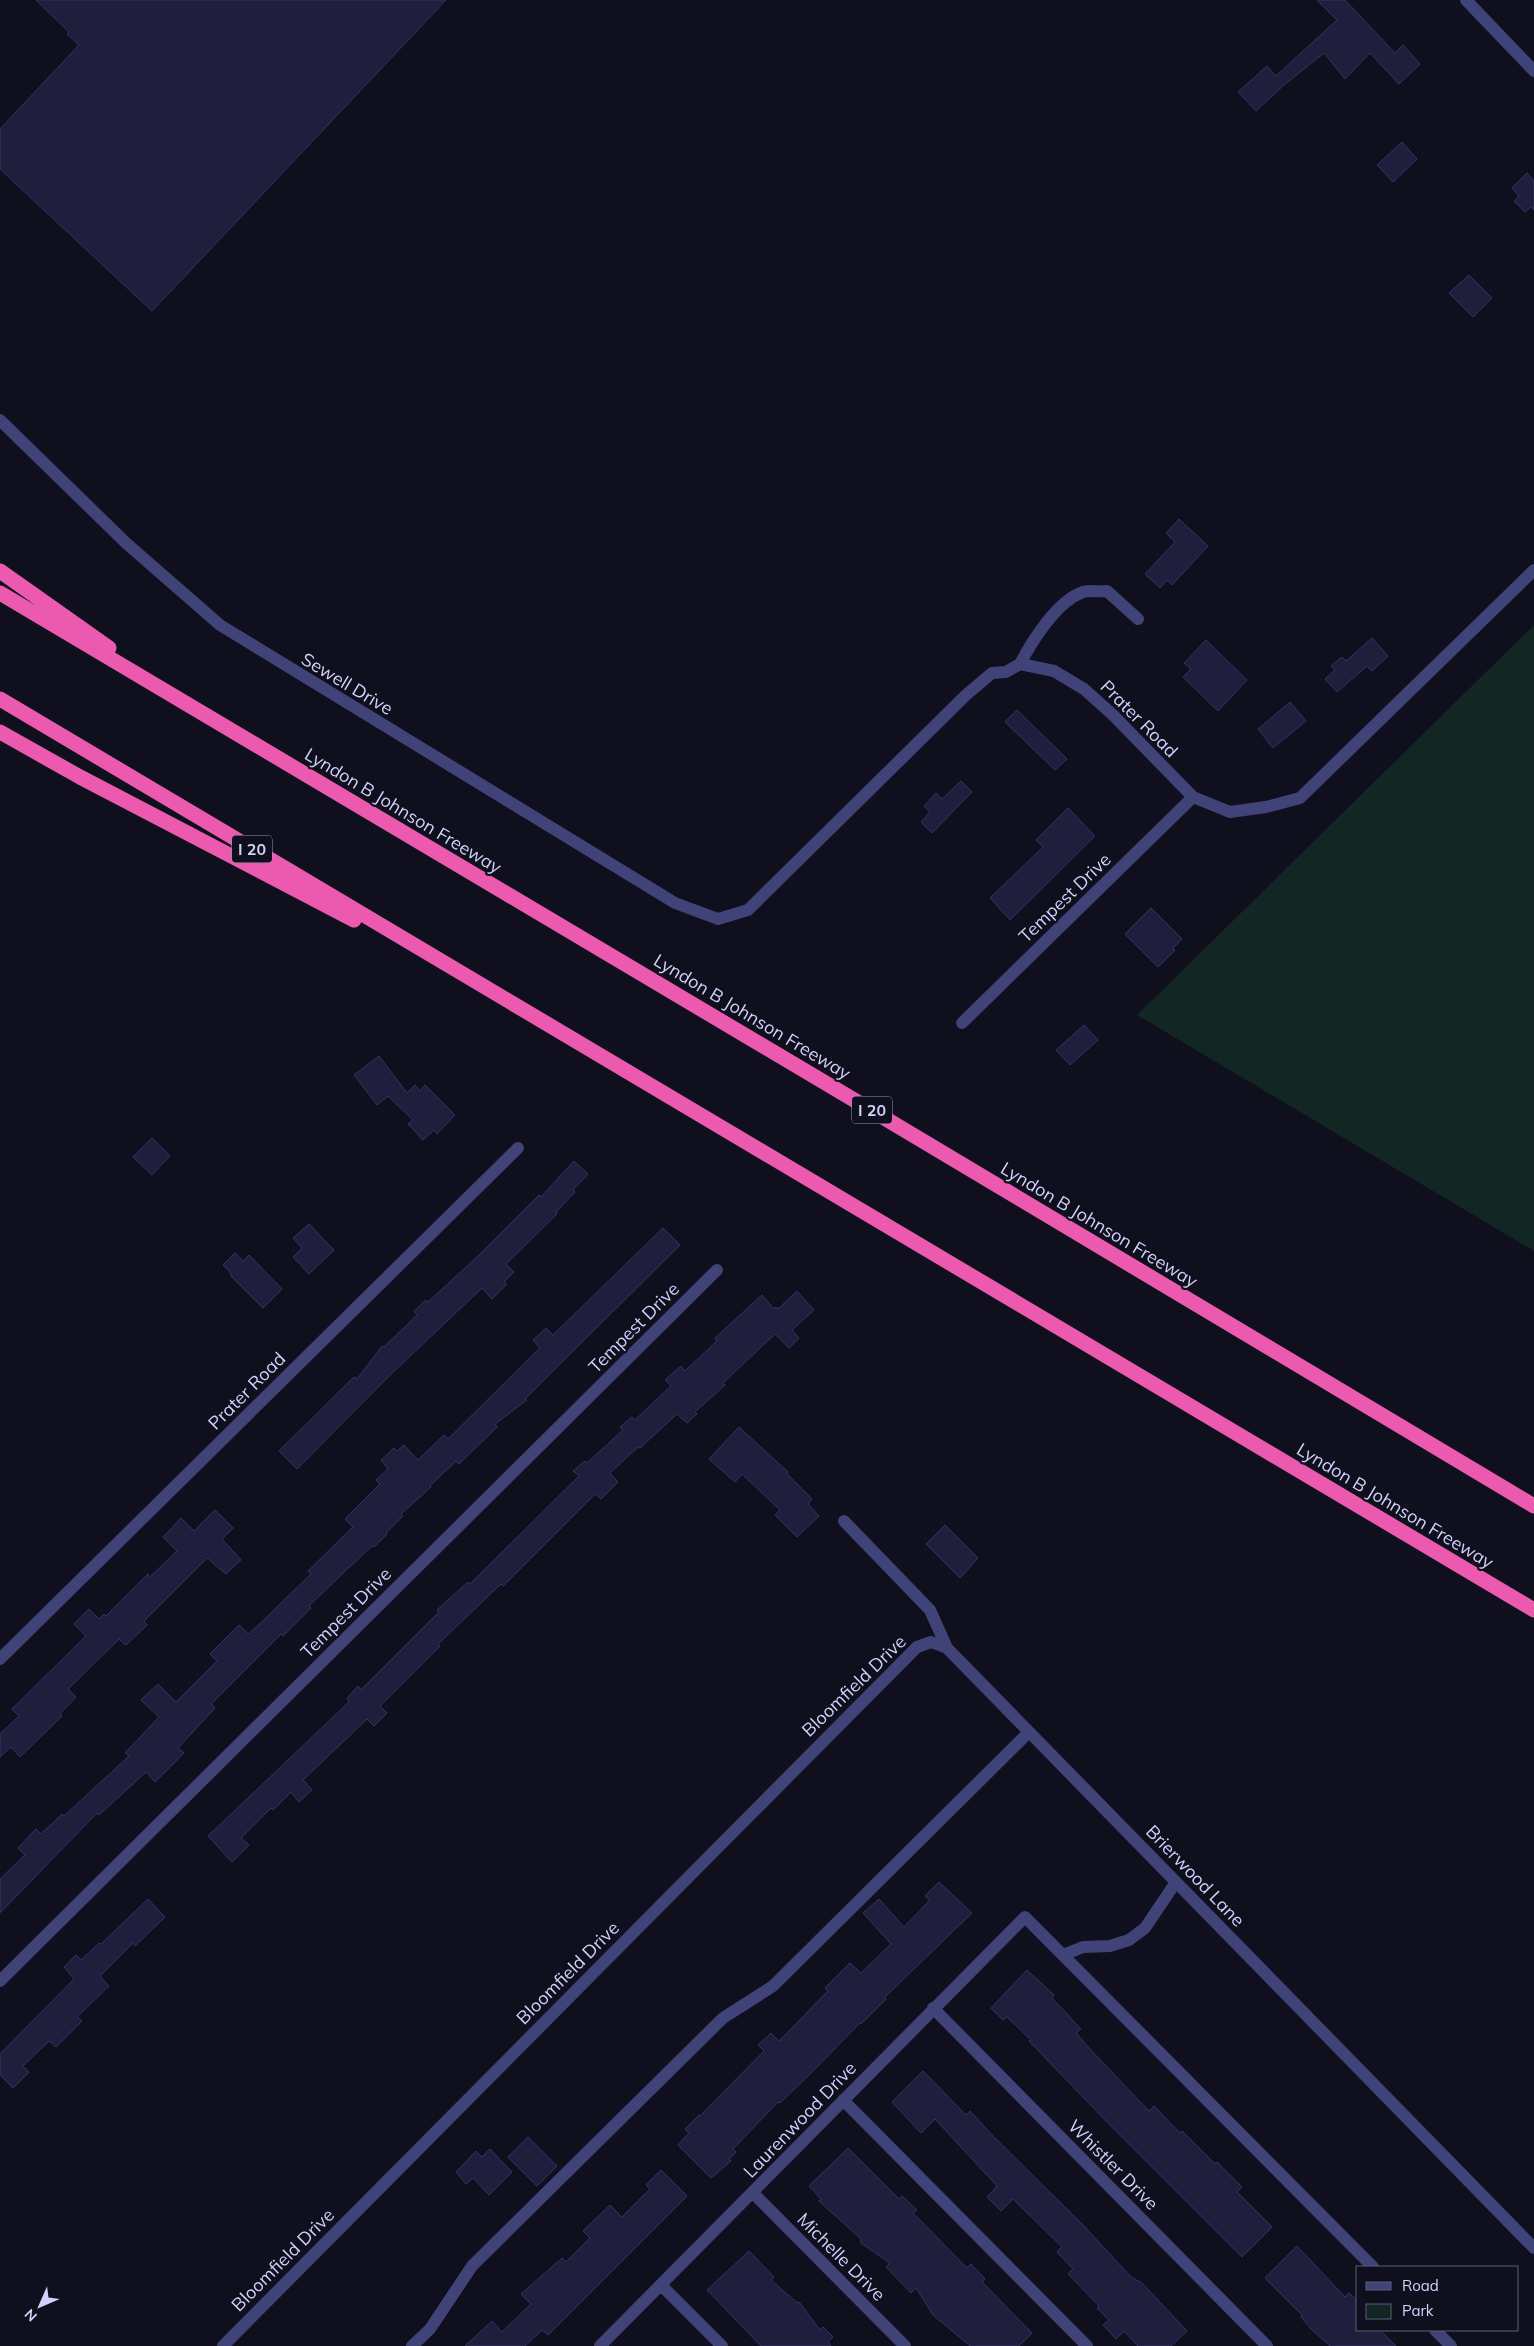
<svg xmlns="http://www.w3.org/2000/svg" width="1534" height="2346" font-family="Mulish,sans-serif">
  <rect width="100%" height="100%" fill="#100f1e"/>
  <path fill="#122724" d="M1534,625V1251L1137,1015Z"/>
  <path fill="#201d3d" stroke="#363266" d="M36,0H446L152,311L0,169V129L79,45L67,34L69,32Z
    M1317,0H1345L1395,53L1403,45L1420,64L1399,84L1370,53L1345,79L1324,53L1284,85L1256,111L1238,92L1267,66L1276,76L1337,20Z
    M1402,142L1417,159L1393,182L1377,165Z
    M1527,173L1534,181V210L1531,207L1525,212L1514,201L1519,196L1512,188Z
    M1469,275L1492,298L1473,317L1449,293Z
    M1179,519L1208,546L1172,585L1167,580L1160,588L1145,574L1175,542L1166,533Z
    M1372,638L1388,656L1372,671L1367,666L1337,692L1325,679L1335,670L1331,666L1342,657L1346,661Z
    M1206,640L1247,680L1218,711L1183,677L1191,669L1184,663Z
    M1290,702L1306,721L1273,748L1258,729Z
    M1017,710L1067,759L1055,770L1005,722Z
    M961,781L972,792L932,833L921,822L930,812L924,806L936,793L942,799Z
    M1068,808L1095,836L1010,920L990,898L1043,847L1036,840Z
    M1151,908L1182,939L1173,948L1175,950L1158,967L1125,934Z
    M1084,1025L1098,1040L1070,1065L1056,1050Z
    M379,1056L407,1093L415,1085L420,1091L425,1085L455,1115L437,1134L434,1130L423,1140L408,1124L413,1120L388,1096L377,1105L354,1075Z
    M152,1138L170,1156L152,1175L133,1157Z
    M574,1161L588,1174L573,1190L575,1192L556,1212L557,1214L506,1264L514,1272L504,1282L507,1284L492,1299L482,1288L388,1377L297,1469L279,1451L354,1377L357,1379L382,1346L384,1347L417,1315L414,1311L426,1300L428,1302L477,1257L539,1195L541,1197Z
    M309,1224L334,1250L309,1274L293,1257L302,1248L293,1238Z
    M663,1228L680,1245L525,1399L527,1400L495,1424L497,1427L459,1464L456,1461L430,1486L431,1487L401,1514L403,1516L386,1533L387,1534L374,1547L372,1546L339,1577L309,1606L311,1608L283,1636L281,1634L211,1704L215,1708L178,1748L184,1753L155,1782L146,1772L99,1815L97,1813L0,1913V1879L25,1855L18,1848L36,1829L41,1834L62,1814L64,1816L129,1756L125,1753L159,1717L141,1700L158,1684L176,1702L217,1661L210,1654L239,1625L249,1634L311,1574L308,1571L353,1527L345,1519L380,1484L376,1480L388,1469L381,1460L394,1448L397,1451L404,1445L418,1460L444,1435L448,1439L540,1348L533,1340L546,1328L553,1335Z
    M235,1253L243,1261L249,1255L282,1289L263,1308L231,1276L230,1272L223,1265Z
    M797,1291L814,1310L792,1330L799,1338L789,1348L775,1334L723,1383L725,1385L695,1412L697,1414L687,1423L677,1414L640,1448L638,1447L610,1473L618,1482L601,1499L595,1494L503,1586L501,1584L438,1644L440,1646L380,1706L387,1713L374,1726L367,1719L303,1780L312,1790L299,1802L291,1792L273,1810L271,1808L241,1838L249,1845L232,1862L208,1836L349,1702L347,1698L358,1686L361,1690L439,1612L437,1610L449,1599L468,1582L470,1584L579,1476L573,1471L585,1461L587,1463L623,1430L620,1427L632,1417L635,1420L671,1386L665,1380L681,1366L685,1371L717,1341L715,1338L762,1295L774,1309L776,1307L778,1309Z
    M739,1427L788,1472L787,1474L812,1499L808,1504L819,1516L797,1537L775,1515L780,1510L742,1474L735,1482L709,1459Z
    M215,1510L233,1528L222,1539L241,1560L226,1574L207,1558L144,1621L147,1625L126,1645L119,1639L68,1689L76,1697L60,1714L62,1716L20,1757L11,1747L0,1757V1734L19,1716L12,1709L86,1636L74,1624L89,1609L99,1619L104,1614L106,1616L148,1574L150,1577L177,1551L163,1537L181,1518L194,1531Z
    M945,1525L978,1558L960,1578L926,1544Z
    M939,1882L972,1913L885,1997L886,1999L861,2024L860,2023L810,2074L780,2103L778,2102L733,2149L736,2152L729,2159L731,2161L711,2178L678,2145L689,2133L685,2129L699,2115L700,2116L764,2051L758,2045L771,2033L779,2041L828,1991L825,1988L850,1963L861,1973L891,1944L863,1913L879,1899L904,1927L930,1900L925,1896Z
    M148,1899L165,1917L135,1946L133,1943L100,1976L109,1986L77,2017L82,2021L56,2047L49,2041L23,2066L29,2072L13,2088L0,2075V2054L74,1979L64,1967L76,1955L81,1960L99,1943L101,1944Z
    M1027,1970L1054,1995L1052,1998L1081,2029L1076,2033L1089,2048L1149,2111L1154,2106L1180,2133L1182,2131L1215,2164L1217,2162L1242,2187L1237,2192L1272,2227L1242,2257L1106,2121L1029,2041L1031,2040L1007,2017L1003,2020L991,2008Z
    M923,2071L966,2115L970,2111L993,2136L1084,2226L1131,2277L1142,2283L1187,2331L1171,2346H1138L1124,2331L1116,2339L1103,2325L1109,2320L1097,2308L1099,2306L1068,2274L1073,2269L1057,2252L1062,2247L1013,2199L1001,2211L987,2197L997,2186L935,2119L921,2133L892,2102Z
    M528,2137L557,2166L537,2186L508,2157Z
    M848,2148L899,2199L902,2196L917,2210L913,2213L967,2268L971,2264L985,2279L982,2282L1032,2333L1019,2346H970L933,2315L916,2288L911,2293L886,2267L890,2263L861,2243L860,2238L819,2201L821,2199L809,2186Z
    M490,2149L512,2172L489,2195L473,2178L466,2184L456,2172L476,2151L482,2157Z
    M661,2170L687,2196L548,2335L542,2330L525,2346H465L492,2321L502,2332L531,2304L521,2294L562,2258L566,2262L590,2238L583,2231L610,2205L622,2217L650,2189L646,2185Z
    M1297,2246L1345,2297L1349,2293L1358,2301V2330H1380L1396,2346H1330L1311,2329L1301,2317L1302,2315L1265,2278Z
    M749,2251L774,2277L771,2280L796,2302L800,2303L820,2330L823,2327L833,2337L828,2342L831,2346H761L707,2290Z"/>
  <g fill="none" stroke-linecap="round" stroke-linejoin="round">
    <path stroke="#3f4378" stroke-width="12" d="M1466,0L1534,71
      M0,420L126,543L220,625L675,903L718,919L748,910L966,695L992,673L1006,672L1020,664L1054,671L1084,689L1113,715L1193,797L1230,812L1266,807L1300,798L1534,570
      M1020,664C1032,641 1057,601 1083,592C1090,590 1100,592 1107,591L1138,619
      M962,1023L1193,797
      M844,1521L930,1610L947,1648L1534,2248
      M0,1659L518,1148
      M1063,1955L1083,1947L1110,1946L1129,1940L1145,1928L1176,1882
      M0,1981L717,1270
      M933,2008L1267,2346
      M843,2100L1087,2346
      M753,2193L905,2346
      M661,2285L722,2346
      M1435,2330L1451,2346
      M223,2346L917,1647L931,1642L947,1648
      M412,2346L430,2329L472,2266L723,2018L773,1986L1029,1732
      M600,2346L1025,1917L1373,2267"/>
    <path stroke="#ec5ab0" stroke-width="15" d="M0,571L109,648
      M0,593L876,1113L1534,1506
      M0,699L1534,1610
      M0,732L80,777L354,920"/>
  </g>
  <g text-anchor="middle" stroke-width="4.5" stroke-linejoin="round" paint-order="stroke">
    <g fill="#100f1e" stroke="#9797b8" stroke-width="1">
      <rect x="232" y="835.5" width="40" height="27" rx="4"/>
      <rect x="852" y="1096.5" width="40" height="27" rx="4"/>
    </g>
    <g font-size="16" font-weight="bold" fill="#d1d1fa">
      <text x="252" y="855">I 20</text>
      <text x="872" y="1116">I 20</text>
    </g>
    <g font-size="18" fill="#d1d1fa" stroke="#100f1e">
      <text transform="translate(347 684) rotate(31)" y="6">Sewell Drive</text>
      <text transform="translate(1139 719) rotate(45)" y="6">Prater Road</text>
      <text transform="translate(403 811) rotate(31)" y="6">Lyndon B Johnson Freeway</text>
      <text transform="translate(1065 898) rotate(-44)" y="6">Tempest Drive</text>
      <text transform="translate(752 1017) rotate(31)" y="6">Lyndon B Johnson Freeway</text>
      <text transform="translate(1099 1225) rotate(31)" y="6">Lyndon B Johnson Freeway</text>
      <text transform="translate(634 1328) rotate(-45)" y="6">Tempest Drive</text>
      <text transform="translate(247 1391) rotate(-45)" y="6">Prater Road</text>
      <text transform="translate(1395 1506) rotate(31)" y="6">Lyndon B Johnson Freeway</text>
      <text transform="translate(346 1613) rotate(-45)" y="6">Tempest Drive</text>
      <text transform="translate(854 1686) rotate(-44)" y="6">Bloomfield Drive</text>
      <text transform="translate(1195 1876) rotate(46)" y="6">Brierwood Lane</text>
      <text transform="translate(568 1973) rotate(-45)" y="6">Bloomfield Drive</text>
      <text transform="translate(800 2120) rotate(-46)" y="6">Laurenwood Drive</text>
      <text transform="translate(1113 2165) rotate(45)" y="6">Whistler Drive</text>
      <text transform="translate(841 2257) rotate(45)" y="6">Michelle Drive</text>
      <text transform="translate(283 2260) rotate(-45)" y="6">Bloomfield Drive</text>
    </g>
  </g>
  <rect x="1356" y="2266" width="162" height="65" fill="#100f1e" stroke="#5d5d76"/>
  <rect x="1366" y="2282" width="25" height="8" fill="#3f4378" stroke="#5d5d76"/>
  <text x="1402" y="2291" font-size="15" fill="#d1d1fa">Road</text>
  <rect x="1366" y="2304" width="25" height="15" fill="#122724" stroke="#5d5d76"/>
  <text x="1402" y="2316" font-size="15" fill="#d1d1fa">Park</text>
  <g transform="translate(40 2306) rotate(225)" stroke="#100f1e" stroke-width="4" paint-order="stroke">
  <path d="M0-4L9 19L0 12L-9 19Z" fill="#d1d1fa"/>
  <text y="-8" font-size="14" font-weight="bold" text-anchor="middle" fill="#d1d1fa">N</text>
  </g>
</svg>
